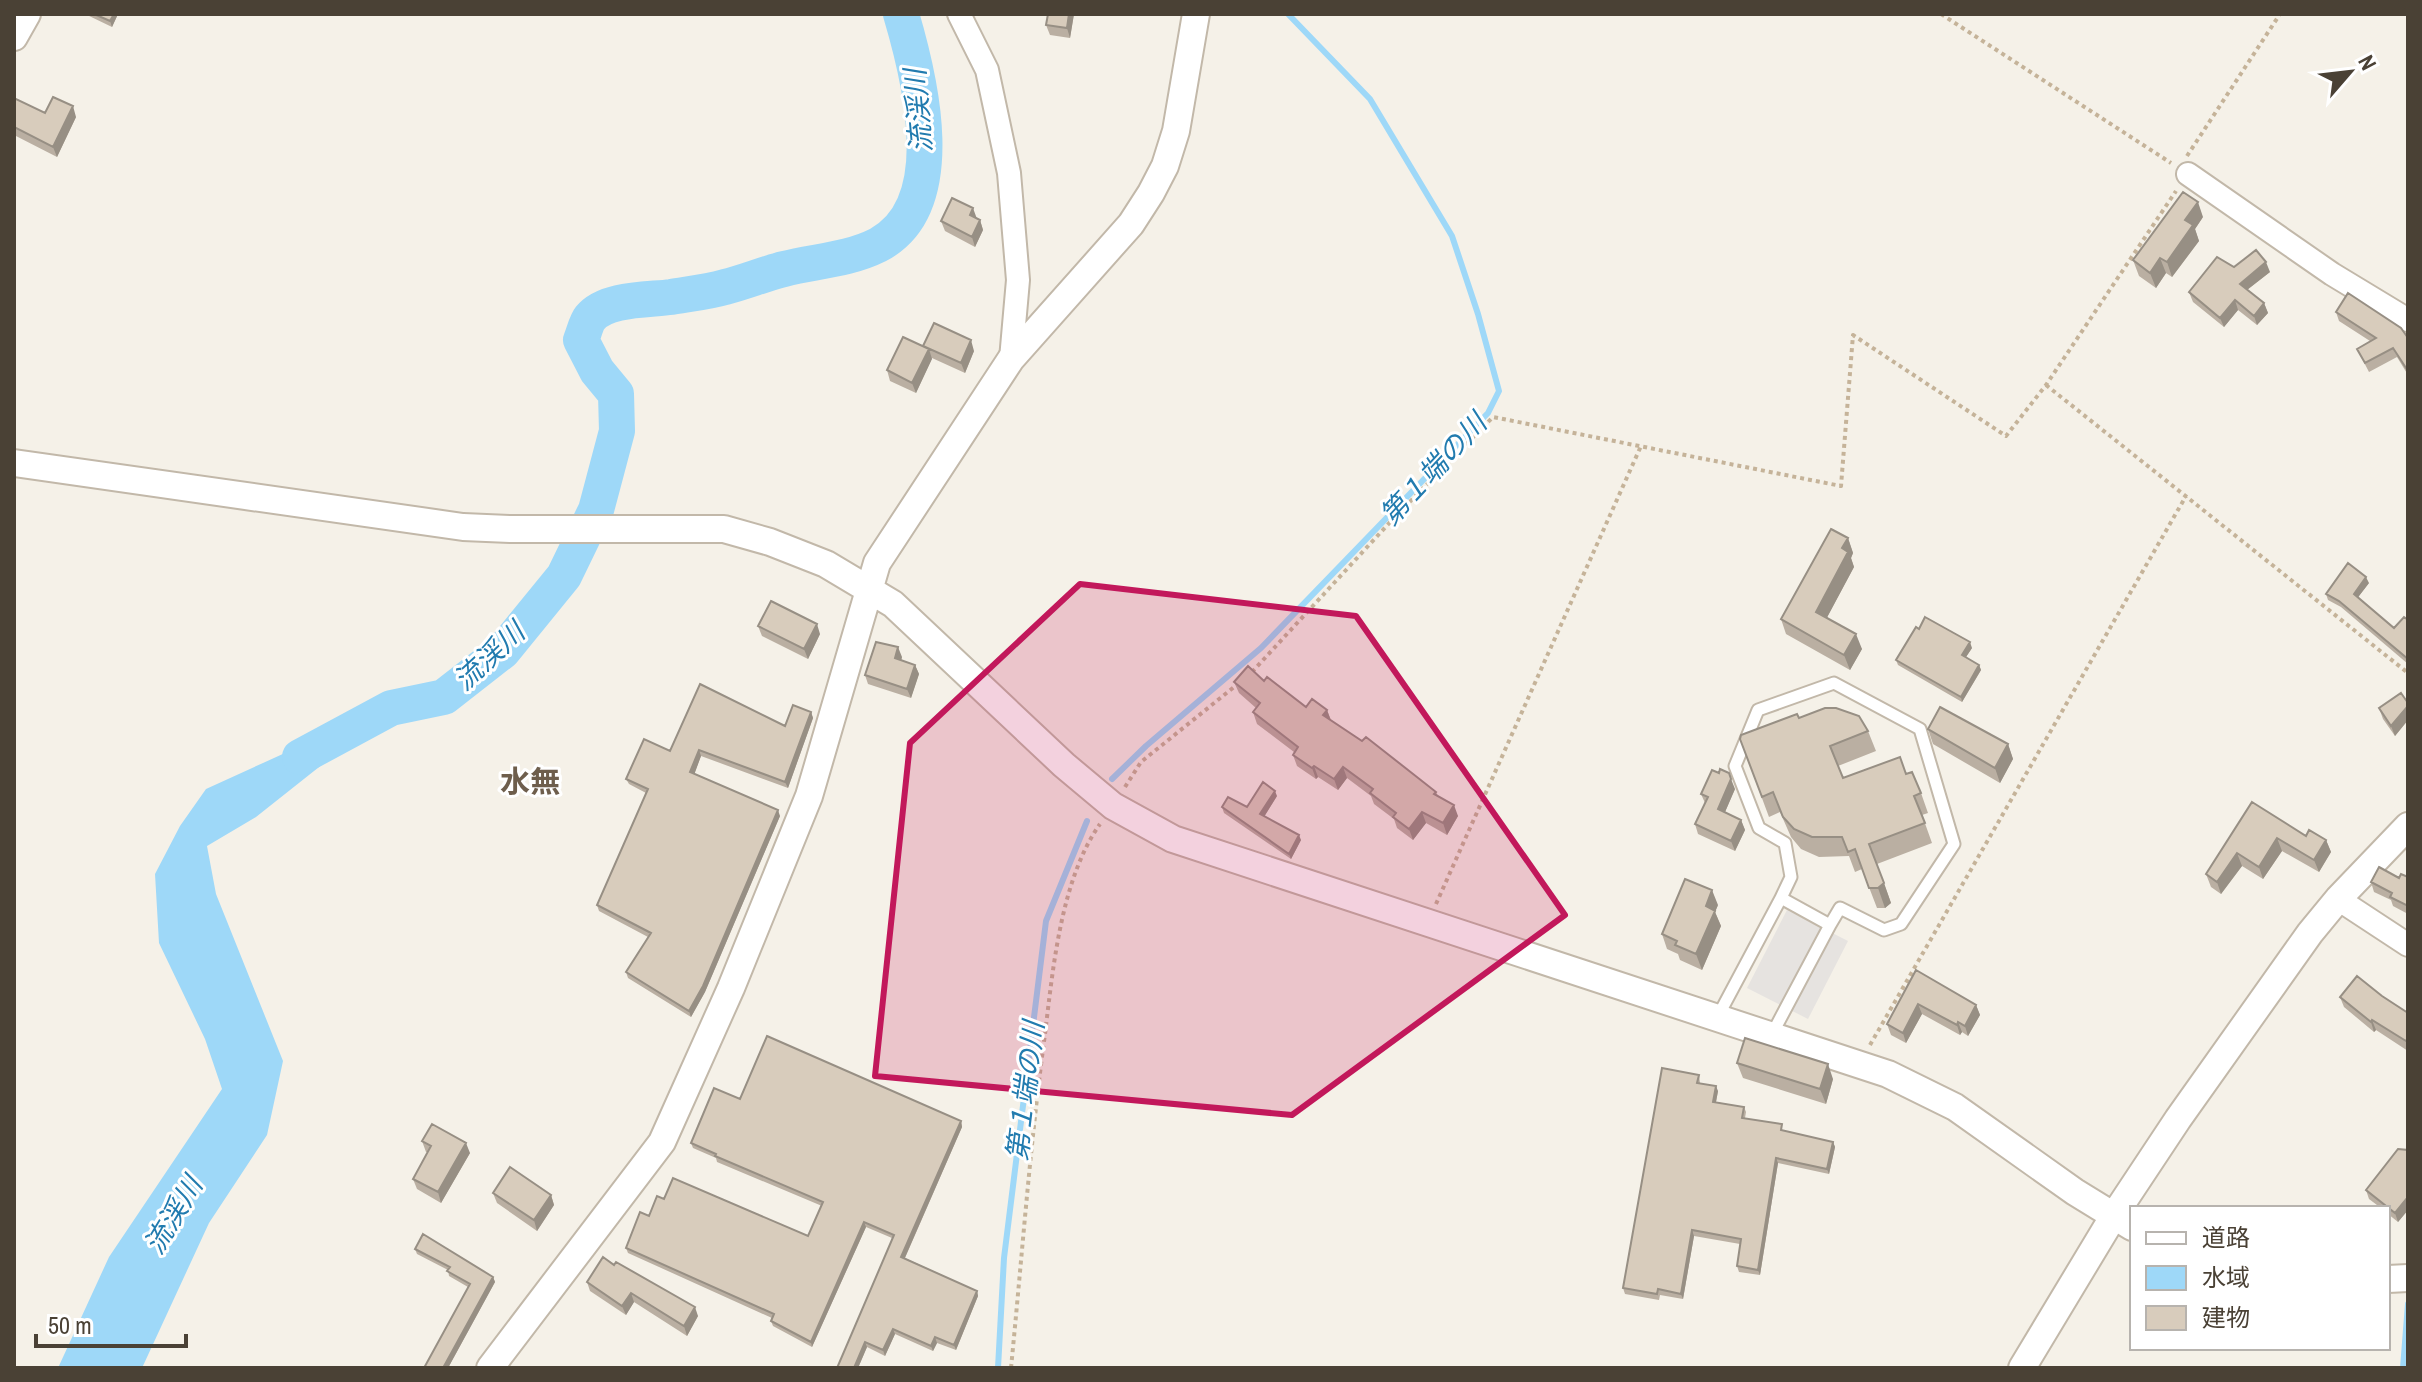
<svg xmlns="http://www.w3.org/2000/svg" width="2422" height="1382" font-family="'Archivo Narrow','Noto Sans JP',sans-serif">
  <rect width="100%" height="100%" fill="#f5f1e8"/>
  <path fill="#e6e3e0" d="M1787,910L1848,941L1808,1019L1747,988Z"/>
  <path fill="#9ed8f8" d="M342,727L338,752L256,817L207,846L216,894L283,1061L267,1135L209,1223L142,1368H58L109,1257L222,1089L205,1039L159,943L155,874L180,826L206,789Z"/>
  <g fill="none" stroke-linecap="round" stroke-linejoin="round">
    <path stroke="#9ed8f8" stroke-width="6" d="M1112,779L1146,746L1261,648L1488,413L1499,391L1478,314L1452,236L1370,99L1288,14
      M998,1368L1004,1258L1046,921L1087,821
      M2403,1368L2408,1304"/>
    <path stroke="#9ed8f8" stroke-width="36" d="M300,757L391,708L444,697L503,651L564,576L596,510L617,431L616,394L597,371L581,340C584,333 586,323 590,318C606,298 649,300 671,297C689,294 708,292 725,287C745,282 764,274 784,269C816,261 848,260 878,245C952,206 920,78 901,14"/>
    <defs>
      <path id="service" d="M1781,898L1791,877L1785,843L1759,828L1735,766L1758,710L1834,683L1920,729L1954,844L1901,924L1884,930L1840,908L1830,925
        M1717,1018L1781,898L1830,925L1771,1036"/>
      <path id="minor" d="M959,14L987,70L1009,173L1018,280L1011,359
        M2188,174L2332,274L2408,320
        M2338,899L2408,945"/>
      <path id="tertiary" d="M14,37L27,14
        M14,463L463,527L510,529H724L770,542L826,564L893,604L1064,765L1113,806L1173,839L1888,1074L1955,1107L2075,1192L2132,1227
        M2388,1279L2408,1278
        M490,1368L662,1142L731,988L809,796L877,563L1011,359L1131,224L1151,193L1165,166L1176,131L1196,14
        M2022,1368L2113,1217L2178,1119L2310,933L2338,899L2408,826"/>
    </defs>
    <use href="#service" stroke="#c2b8a9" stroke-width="15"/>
    <use href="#minor" stroke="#c2b8a9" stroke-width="26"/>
    <use href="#tertiary" stroke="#c2b8a9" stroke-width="30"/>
    <path stroke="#c5b399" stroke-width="4" stroke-dasharray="4 4" stroke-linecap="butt" d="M1941,14L2171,163
      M2187,156L2280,14
      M2046,385L2408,673
      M1252,672L1393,519L1493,417L1841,486L1853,335L2006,436L2046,385L2176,191
      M1125,787L1141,762L1239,683
      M1436,904L1641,446
      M1870,1045L2186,496
      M1011,1368C1022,1257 1030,1145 1045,1034C1053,968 1061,879 1100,824"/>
    <use href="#service" stroke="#fff" stroke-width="11"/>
    <use href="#minor" stroke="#fff" stroke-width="22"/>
    <use href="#tertiary" stroke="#fff" stroke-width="26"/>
  </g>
  <path fill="#baafa2" d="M85,14H118L112,27Z
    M1074,14L1070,38L1050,35L1046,25Z
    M14,95L15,99L45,113L76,117L57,157L14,135Z
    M2203,217L2195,229L2199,241L2172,277L2166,273L2156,288L2139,276L2133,260Z
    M977,218L980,220L983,230L975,247L945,231L941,221Z
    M2234,267L2270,272L2247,290L2264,303L2268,313L2257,325L2238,310L2224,327L2193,302L2189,292Z
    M2336,312L2408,338V375L2397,357L2369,372L2357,349L2370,341L2339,321Z
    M924,347L974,351L965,373L932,358L916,393L890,381L887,370Z
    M1848,538L1853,553L1851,558L1854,567L1827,617L1862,649L1850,670L1786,634L1781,619Z
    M2369,583L2358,597L2394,628L2408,620V664L2341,607L2328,600L2326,594Z
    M758,626L820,634L808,659L762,636Z
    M1972,648L1966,657L1979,665L1981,670L1962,702L1898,665L1896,660Z
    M902,657L901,660L915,665L919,674L911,698L868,684L865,675Z
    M1264,681L1306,707L1327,710L1331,720L1436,792L1438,796L1458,816L1447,835L1426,823L1413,840L1397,828L1394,819L1374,804L1371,796L1347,778L1338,790L1318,777L1316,779L1297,766L1293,755L1294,752L1257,724L1253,712L1256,708L1239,693L1234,682Z
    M2408,703V720L2395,736L2383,719L2379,708Z
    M811,712L813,718L788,788L701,756L694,774L780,816L705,992L691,1017L628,978L626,972L648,937L599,911L597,905L646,793L629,784L626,779L670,751L785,726Z
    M1799,718L1868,731L1876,751L1838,766L1843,778L1906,774L1921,793L1928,813L1922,815L1932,843L1877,864L1891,903L1885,908H1877L1862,869L1855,872L1849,856L1819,857L1801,849L1791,837L1780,812L1769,817L1740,739Z
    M1928,729L2008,744L2013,759L2000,783L1933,744Z
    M1735,789L1725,812L1741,820L1745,830L1735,851L1698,834L1695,824L1705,803L1701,794Z
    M1277,796L1264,817L1301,840L1291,859L1224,813L1222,807H1247Z
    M2252,802L2306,836L2326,840L2331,852L2319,872L2282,851L2263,879L2242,866L2221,894L2211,887L2206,874Z
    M2408,877V914L2393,906L2391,900L2374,892L2371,882Z
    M1718,905L1715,912L1721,926L1702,970L1680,960L1678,954L1667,949L1662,934Z
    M1916,970L1976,1005L1980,1015L1968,1036L1962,1032L1960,1035L1922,1014L1906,1043L1891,1035L1887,1024Z
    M2382,996L2408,1013V1051L2376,1030L2374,1032L2344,1007L2340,997Z
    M1737,1063L1833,1079L1826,1104L1743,1078Z
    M1699,1075L1700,1083L1718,1091L1716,1102L1744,1107L1746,1112L1745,1118L1784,1131L1833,1142L1835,1147L1829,1174L1778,1163L1760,1275L1739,1272L1737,1266L1740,1244L1694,1236L1683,1299L1660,1295L1659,1300L1625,1294L1623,1288Z
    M740,1099L961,1121L962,1127L905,1258L977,1291L978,1296L956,1350L937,1343L933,1351L895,1334L885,1356L867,1347L858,1368L892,1238L866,1227L812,1347L773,1326L771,1321L772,1318L628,1253L626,1248L649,1216L664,1199L808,1236L822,1206L717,1162L716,1158L693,1148L691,1143Z
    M422,1141L470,1153L441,1203L417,1189L413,1179L428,1152H426Z
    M2408,1150V1210L2398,1222L2388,1214V1208H2381L2369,1199L2366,1190Z
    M493,1193L551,1195L554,1205L537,1231L497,1203Z
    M415,1249L493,1277L495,1282L448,1368H424L468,1287L449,1276L448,1270L417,1254Z
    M603,1257L698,1316L687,1336L634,1302L626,1315L590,1291L587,1282Z"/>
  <path fill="#978f84" d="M114,14H118L112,27L110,21Z
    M1069,14H1074L1070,38L1067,28Z
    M73,106L76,117L57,157L53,147Z
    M2198,202L2203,217L2195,229L2199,241L2172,277L2167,262L2185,220Z
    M973,208L977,219L970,215Z
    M980,220L983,230L975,247L972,237Z
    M2160,258L2166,273L2156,288L2150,273Z
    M2266,262L2270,272L2243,293L2240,284Z
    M2235,300L2238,310L2224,327L2220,318Z
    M2264,303L2268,313L2257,325L2254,316Z
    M971,340L974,351L965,373L961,363Z
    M929,349L932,359L916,393L912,383Z
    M1848,538L1853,553L1851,558L1854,567L1822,627L1816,612L1842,548Z
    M2366,577L2369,583L2356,600L2354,594Z
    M817,624L820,634L808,659L804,649Z
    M1856,634L1862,649L1850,670L1844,655Z
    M1970,642L1972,648L1964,660L1962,655Z
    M898,647L902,657L899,668L895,658Z
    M915,665L919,674L911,698L907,689Z
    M1979,665L1981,670L1962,702L1961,697Z
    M2408,706V720L2395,736L2391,726Z
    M1327,710L1331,721L1323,715Z
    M811,712L813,718L788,788L785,782Z
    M2008,744L2013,759L2000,783L1995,768Z
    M699,750L701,756L693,778L690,772Z
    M1314,766L1318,777L1316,779L1312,768Z
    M1343,767L1347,778L1338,790L1334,779Z
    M1731,779L1735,789L1722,819L1718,809Z
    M1275,791L1277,796L1262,820L1260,814Z
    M1454,805L1458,816L1447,835L1443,823Z
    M778,810L780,816L705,992L691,1017L689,1011Z
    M1422,812L1426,823L1413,840L1409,829Z
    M1741,820L1745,830L1735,851L1731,841Z
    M1299,835L1301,840L1291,859L1289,854Z
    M2277,838L2282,851L2263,879L2259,867Z
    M2326,840L2331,852L2319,872L2314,860Z
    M2237,853L2242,866L2221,894L2217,882Z
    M1884,883L1891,903L1885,908L1878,888Z
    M1712,890L1718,905L1715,912L1721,926L1702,970L1696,954L1706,906Z
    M1918,1004L1922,1014L1906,1043L1903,1033Z
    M1976,1005L1980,1015L1968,1036L1965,1026Z
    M2372,1020L2376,1030L2374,1032L2371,1022Z
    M1958,1022L1962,1032L1960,1035L1957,1025Z
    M1828,1064L1833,1079L1826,1104L1820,1089Z
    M1716,1086L1718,1091L1715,1107L1713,1102Z
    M961,1121L962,1127L903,1262L901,1257Z
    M1833,1142L1835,1147L1829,1174L1827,1169Z
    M466,1143L470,1153L441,1203L438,1192Z
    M1776,1158L1778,1163L1760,1275L1758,1270Z
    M551,1195L554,1205L537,1231L534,1220Z
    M2408,1197V1210L2398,1222L2395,1213Z
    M864,1222L866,1227L812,1347L811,1342Z
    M1692,1230L1694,1236L1683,1299L1681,1294Z
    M493,1277L495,1282L448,1368H443Z
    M977,1291L978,1296L956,1350L954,1345Z
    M631,1293L634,1302L626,1315L622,1306Z
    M695,1307L698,1316L687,1336L684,1326Z
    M893,1329L895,1334L885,1356L883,1350Z
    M935,1337L937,1343L933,1351L931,1346Z
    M865,1342L867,1347L858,1368H854Z"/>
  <path fill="#d8ccbc" stroke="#978f84" stroke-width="2" d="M94,14H114L110,21Z
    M1048,14H1069L1067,28L1046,25Z
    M53,97L73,106L53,147L14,127V98L45,113Z
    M2183,192L2198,202L2185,220L2193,225L2167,262L2160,258L2150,273L2133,260Z
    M952,198L973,208L970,215L980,220L972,237L941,221Z
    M2256,250L2266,262L2240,284L2264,303L2254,316L2235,300L2220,318L2189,292L2217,257L2234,267Z
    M2348,293L2401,328L2408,338V371L2393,348L2365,363L2357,349L2376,338L2336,312Z
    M934,323L971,340L961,363L923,346Z
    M903,337L929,349L912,383L887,370Z
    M1831,529L1848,538L1842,548L1848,552L1816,612L1856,634L1844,655L1781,619Z
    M2348,563L2366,577L2354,594L2394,628L2404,617L2408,620V659L2339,601L2326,594Z
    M771,601L817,624L804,649L758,626Z
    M1925,617L1970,642L1962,655L1979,665L1961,697L1896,660L1916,627L1919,629Z
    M876,642L898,647L895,658L915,665L907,689L865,675Z
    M1248,666L1264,681L1267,677L1306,707L1312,699L1327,710L1323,715L1362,741L1366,737L1436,792L1434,794L1454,805L1443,823L1422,812L1409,829L1393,817L1396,813L1370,793L1373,789L1343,767L1334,779L1314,766L1312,768L1293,755L1298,747L1253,712L1260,703L1234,682Z
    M700,684L785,726L793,705L811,712L785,782L699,750L690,772L778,810L703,986L689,1011L626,972L651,933L597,905L648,789L626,779L644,739L670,751Z
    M2401,693L2408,703V706L2391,726L2379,708Z
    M1940,707L2008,744L1995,768L1928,729Z
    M1825,708H1836L1859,716L1868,731L1830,746L1843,778L1900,757L1906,774L1912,772L1921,793L1914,796L1925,823L1869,844L1884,883L1878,888H1869L1855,849L1848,852L1842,837H1812L1794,829L1783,817L1773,792L1762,797L1740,739L1741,735L1797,714L1799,718Z
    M1720,769L1729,773L1731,779L1718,809L1741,820L1731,841L1695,824L1708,797L1701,794L1712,770L1719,773Z
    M1263,782L1275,791L1260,814L1299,835L1289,854L1222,807L1228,797L1247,807Z
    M2252,802L2306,836L2309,830L2326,840L2314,860L2277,838L2259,867L2237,853L2217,882L2206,874Z
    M2379,867L2399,878L2401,874L2408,877V906L2390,897L2392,893L2371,882Z
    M1685,879L1712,890L1706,906L1715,911L1696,954L1675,945L1677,941L1662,934Z
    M1916,970L1976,1005L1965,1026L1958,1022L1957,1025L1918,1004L1903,1033L1887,1024Z
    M2357,976L2382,996L2408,1013V1038L2406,1041L2372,1020L2371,1022L2340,997Z
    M767,1036L961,1121L901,1257L977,1291L954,1345L935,1337L931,1346L893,1329L883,1350L865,1342L854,1368H837L894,1235L864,1222L811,1342L771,1321L774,1314L626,1248L640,1212L649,1216L657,1196L664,1199L673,1178L808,1236L823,1202L715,1156L716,1154L691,1143L714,1088L740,1099Z
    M1745,1038L1828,1064L1820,1089L1737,1063Z
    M1662,1068L1699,1075L1697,1083L1716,1086L1713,1102L1744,1107L1742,1118L1782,1124L1781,1130L1833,1142L1827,1169L1776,1158L1758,1270L1737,1266L1741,1239L1692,1230L1681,1294L1658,1289L1657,1294L1623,1288Z
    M432,1124L466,1143L438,1192L413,1179L431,1146L422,1141Z
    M2398,1149L2408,1150V1197L2395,1213L2366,1190Z
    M510,1167L551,1195L534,1220L493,1193Z
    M423,1234L493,1277L443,1368H424L470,1284L447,1271L450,1267L415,1249Z
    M603,1257L614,1265L616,1262L695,1307L684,1326L631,1293L622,1306L587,1282Z"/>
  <path fill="#c2185b" fill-opacity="0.2" stroke="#c2185b" stroke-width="6" stroke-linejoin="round" d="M1080,584L1356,616L1565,915L1292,1115L875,1076L910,743Z"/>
  <g text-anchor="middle" stroke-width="6" stroke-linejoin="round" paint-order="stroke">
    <g font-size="28" font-style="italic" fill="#217baf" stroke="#fff">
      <text transform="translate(918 111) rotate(-95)" y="10">流渓川</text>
      <text transform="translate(1433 469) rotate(-47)" y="10">第１端の川</text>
      <text transform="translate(489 656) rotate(-43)" y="10">流渓川</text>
      <text transform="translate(1025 1091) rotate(-83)" y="10">第１端の川</text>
      <text transform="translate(173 1215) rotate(-59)" y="10">流渓川</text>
    </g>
    <g font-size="30" font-weight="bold" fill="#6e5e4c" stroke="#fff">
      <text x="530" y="792">水無</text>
    </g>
  </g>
  <rect width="2422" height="1382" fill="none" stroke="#4a4135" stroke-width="32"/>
  <rect x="2130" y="1206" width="260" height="144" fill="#ffffff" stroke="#b7b3ae" stroke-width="2"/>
  <rect x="2146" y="1232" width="40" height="12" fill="#ffffff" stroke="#b7b3ae" stroke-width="2"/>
  <text x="2202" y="1246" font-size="24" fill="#4a4135">道路</text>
  <rect x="2146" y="1266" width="40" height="24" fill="#9ed8f8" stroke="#b7b3ae" stroke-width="2"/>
  <text x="2202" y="1286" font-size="24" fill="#4a4135">水域</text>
  <rect x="2146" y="1306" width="40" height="24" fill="#d8ccbc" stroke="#b7b3ae" stroke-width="2"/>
  <text x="2202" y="1326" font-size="24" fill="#4a4135">建物</text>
  <g transform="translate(2350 72) rotate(62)" stroke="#ffffff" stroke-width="6" paint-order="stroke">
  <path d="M0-6L14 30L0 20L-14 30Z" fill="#4a4135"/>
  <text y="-12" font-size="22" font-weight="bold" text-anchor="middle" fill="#4a4135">N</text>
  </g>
  <path d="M36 1334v12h150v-12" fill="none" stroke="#4a4135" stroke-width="4"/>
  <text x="48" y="1334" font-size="24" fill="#4a4135" stroke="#ffffff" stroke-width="6" paint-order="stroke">50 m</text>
</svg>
